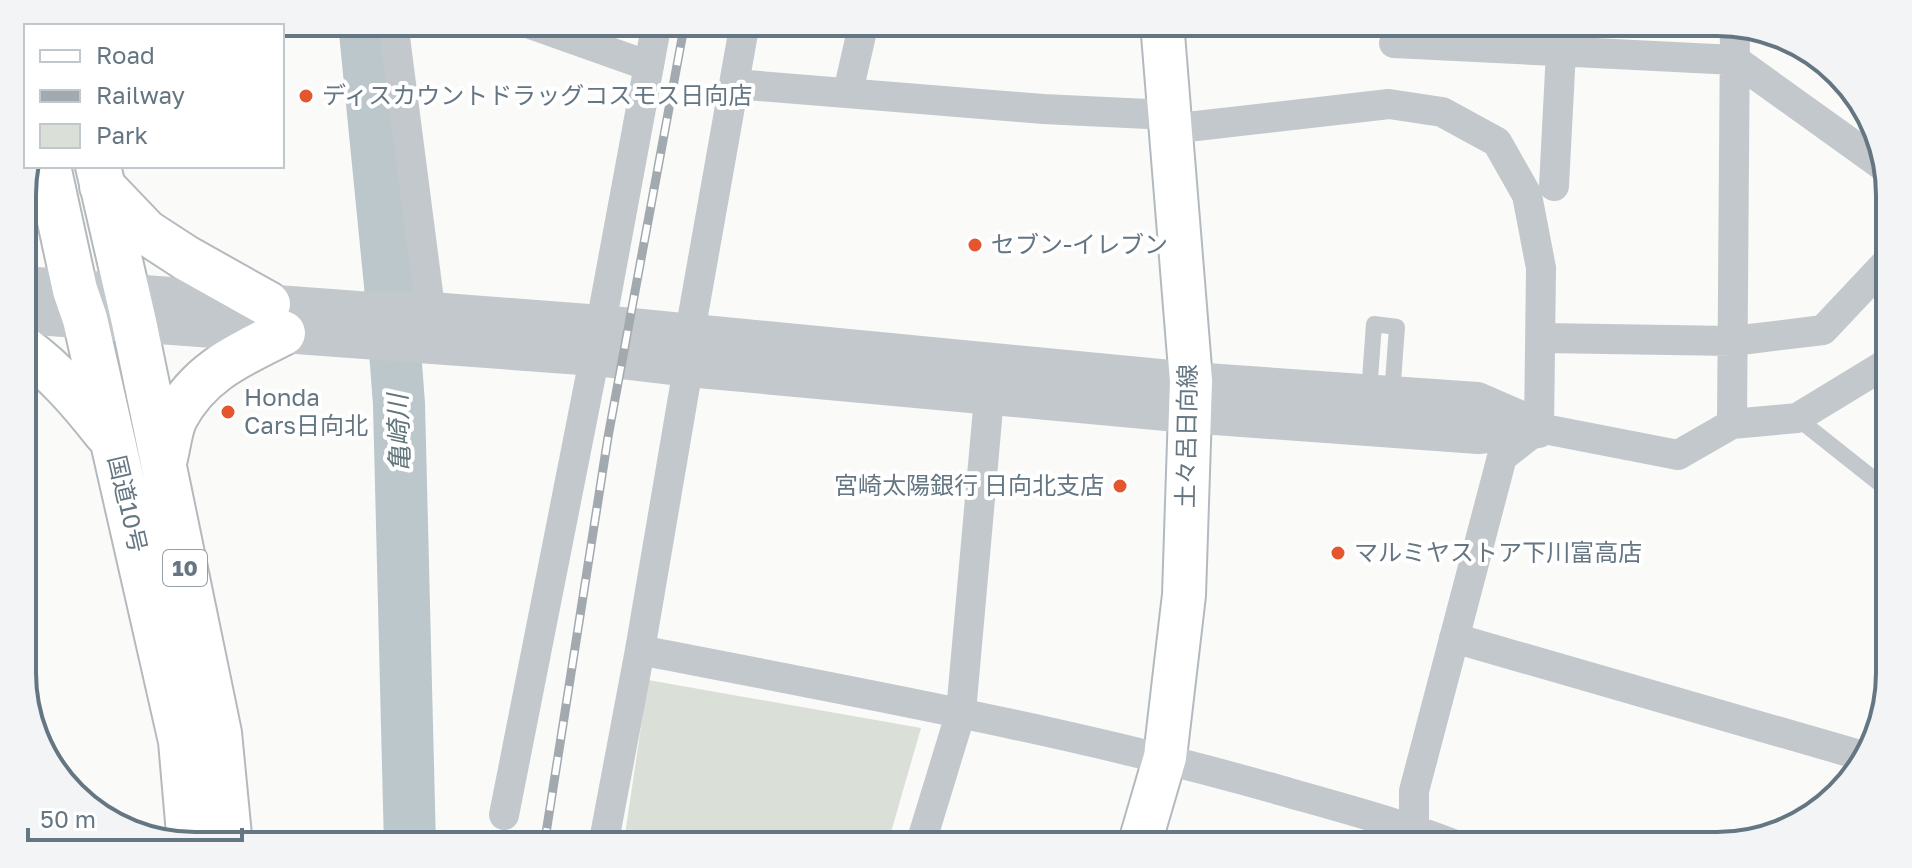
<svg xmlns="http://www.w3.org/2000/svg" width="1912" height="868" font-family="'Golos Text','Noto Sans JP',sans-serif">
  <rect width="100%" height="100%" fill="#fafaf8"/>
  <path fill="#dadfd7" d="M648,680L921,728L887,846H649L624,841Z"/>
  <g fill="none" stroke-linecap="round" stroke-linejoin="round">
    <path stroke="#bbc7cb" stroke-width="52" d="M364,22L390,285L399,404L410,846"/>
    <defs>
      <path id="secondary" d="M1139,846L1165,757L1184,595L1191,381L1162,22"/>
      <path id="trunk" d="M48,166L75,290L85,319L181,741L190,845
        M98,166L134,322L219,733L230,846
        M102,186L146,232L186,258L268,304
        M23,348C56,372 81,401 106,433
        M164,462C168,448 169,431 175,418C199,372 239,355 283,333"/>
    </defs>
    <use href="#secondary" stroke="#b3babf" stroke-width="46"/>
    <use href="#trunk" stroke="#b4b9bd" stroke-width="48"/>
    <path stroke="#c3c8cc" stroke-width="16" d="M1369,393L1374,324L1397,327L1392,395
      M1797,418L1889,491"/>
    <path stroke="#c3c8cc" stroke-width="30" d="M393,22L433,331
      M525,22L649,66
      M1402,22L1394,43L1735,60L1887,169
      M735,84L1043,109L1169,115
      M848,92L864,22
      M1170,129L1389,104L1442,112L1497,142L1527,195L1541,268L1539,428
      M1554,186L1561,51
      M690,332L745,22
      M1542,338L1733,341L1823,330L1889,260
      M1732,424L1735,26
      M1454,638L1863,756
      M640,650C854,692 1069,730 1279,790C1339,807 1400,823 1458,846
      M504,815L601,324L657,22
      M603,846L640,650L688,368
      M920,846L961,712L991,375
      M1408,846L1414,829V791L1502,457L1539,428L1678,455L1732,424L1797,418L1889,362"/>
    <path stroke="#c3c8cc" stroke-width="38" d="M23,285L358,310L431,311L601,324L1191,381L1477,401L1539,428
      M23,315L595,357L688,368L1188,414L1478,435L1538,429"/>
    <use href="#secondary" stroke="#fff" stroke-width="42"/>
    <use href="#trunk" stroke="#fff" stroke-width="44"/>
    <defs>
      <path id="rail" d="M544,846L608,437L685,22"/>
    </defs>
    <use href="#rail" stroke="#a2aab0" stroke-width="9"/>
    <use href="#rail" stroke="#fff" stroke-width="6" stroke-dasharray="18" stroke-linecap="butt"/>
  </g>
  <g fill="#e4572e" stroke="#fff" stroke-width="3">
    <circle cx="306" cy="96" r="8"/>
    <circle cx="975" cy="245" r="8"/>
    <circle cx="228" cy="412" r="8"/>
    <circle cx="1120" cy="486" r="8"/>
    <circle cx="1338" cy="553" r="8"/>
  </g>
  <g text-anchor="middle" stroke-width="8" stroke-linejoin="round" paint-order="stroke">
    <rect fill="#fff" stroke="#939fa8" stroke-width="2" x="163" y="550" width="44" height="36" rx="6"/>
    <g font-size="22" font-weight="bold" fill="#657683">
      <text x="185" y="576">10</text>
    </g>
    <g font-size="24" fill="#657683" stroke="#fff" text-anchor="start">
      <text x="322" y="104">ディスカウントドラッグコスモス日向店</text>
      <text x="991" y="253">セブン-イレブン</text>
      <text x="244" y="406">Honda<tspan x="244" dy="28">Cars日向北</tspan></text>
      <text x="1104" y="494" text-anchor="end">宮崎太陽銀行 日向北支店</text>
      <text x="1354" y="561">マルミヤストア下川富高店</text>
    </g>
    <g font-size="24" fill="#657683" stroke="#fff">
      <text transform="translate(1187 436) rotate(-89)" y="8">土々呂日向線</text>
      <text transform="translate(127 504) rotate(77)" y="8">国道10号</text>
    </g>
    <g font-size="26" font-style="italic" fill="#60757c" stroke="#fff">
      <text transform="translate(399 433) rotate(-92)" y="9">亀崎川</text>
    </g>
  </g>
  <path d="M0 0H1912V868H0ZM195 36H1717A159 159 0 0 1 1876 195V673A159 159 0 0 1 1717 832H195A159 159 0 0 1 36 673V195A159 159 0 0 1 195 36Z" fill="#f3f4f5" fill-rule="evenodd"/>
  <path fill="none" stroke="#657683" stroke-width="4" d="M195 36H1717A159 159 0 0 1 1876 195V673A159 159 0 0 1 1717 832H195A159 159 0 0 1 36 673V195A159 159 0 0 1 195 36Z"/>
  <rect x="24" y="24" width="260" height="144" fill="#ffffff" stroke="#c1c8cd" stroke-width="2"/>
  <rect x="40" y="50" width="40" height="12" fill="#ffffff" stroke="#c1c8cd" stroke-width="2"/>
  <text x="96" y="64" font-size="24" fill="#657683">Road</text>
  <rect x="40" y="90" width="40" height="12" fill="#a2aab0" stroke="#c1c8cd" stroke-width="2"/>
  <text x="96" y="104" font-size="24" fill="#657683">Railway</text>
  <rect x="40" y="124" width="40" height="24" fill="#dadfd7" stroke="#c1c8cd" stroke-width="2"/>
  <text x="96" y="144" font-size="24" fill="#657683">Park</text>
  <path d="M28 828v12h214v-12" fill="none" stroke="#657683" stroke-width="4"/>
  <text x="40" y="828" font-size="24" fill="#657683" stroke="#ffffff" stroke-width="6" paint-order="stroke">50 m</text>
</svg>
